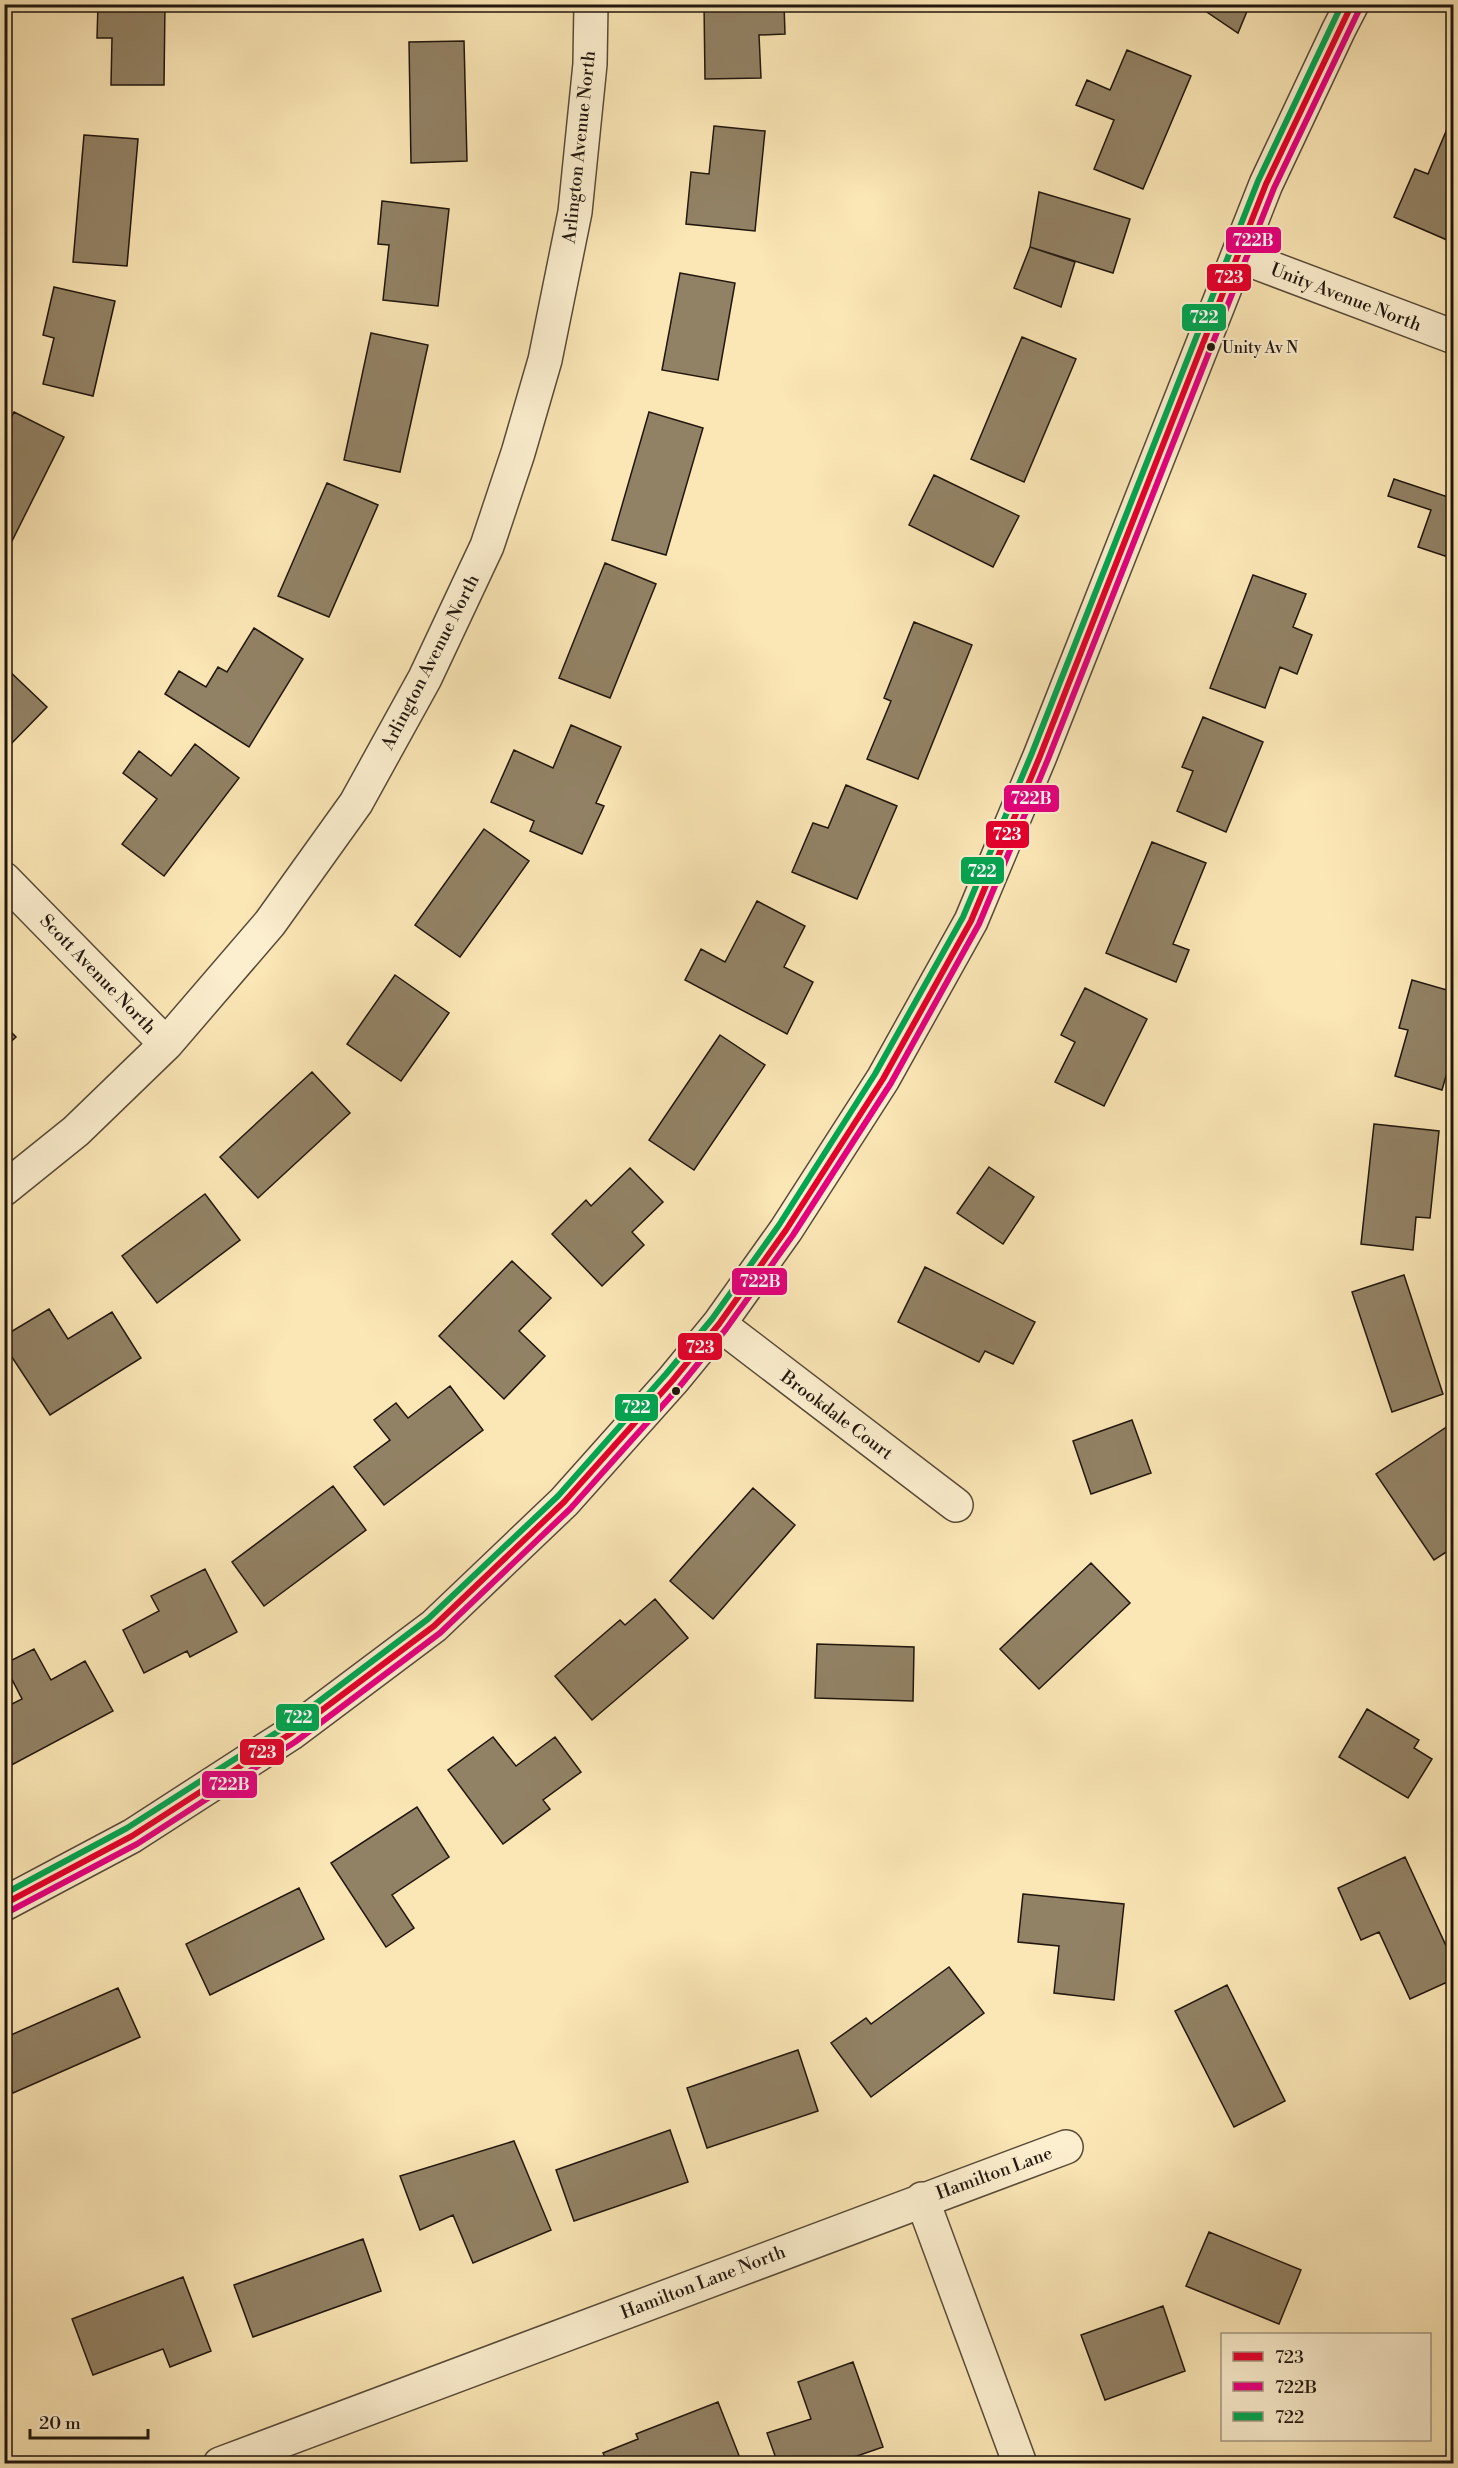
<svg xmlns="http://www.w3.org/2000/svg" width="1458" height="2468" font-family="'Libre Bodoni',serif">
  <rect width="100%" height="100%" fill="#fbe6b5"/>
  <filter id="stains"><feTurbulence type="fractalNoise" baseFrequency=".00333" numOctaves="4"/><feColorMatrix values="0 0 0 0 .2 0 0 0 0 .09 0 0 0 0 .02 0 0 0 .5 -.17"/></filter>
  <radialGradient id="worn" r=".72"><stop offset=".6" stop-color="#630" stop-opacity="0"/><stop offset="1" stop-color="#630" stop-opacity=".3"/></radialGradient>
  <path fill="#928265" stroke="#21160e" stroke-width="1.5" d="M98,4H165L164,85H111L112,38H97Z
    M704,4H784L785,34L759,35L761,78L705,79Z
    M1195,4H1250L1238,33Z
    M464,41L467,161L411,163L409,42Z
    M1127,50L1191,76L1143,189L1094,169L1114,120L1076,105L1087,80L1110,90Z
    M714,126L765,131L755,231L686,224L691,172L709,174Z
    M1447,129L1454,132V243L1394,217L1415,169L1428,174Z
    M84,135L138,139L127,266L73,262Z
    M1039,192L1130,219L1113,273L1030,247Z
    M382,201L449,209L438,306L383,300L389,245L378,244Z
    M1030,247L1075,262L1061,307L1014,288Z
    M680,273L735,283L718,380L662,370Z
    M54,287L115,301L93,396L43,384L54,338L43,335Z
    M371,333L428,345L400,472L344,460Z
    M1022,337L1076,359L1024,482L971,459Z
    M14,412L64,437L9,547L4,545V432Z
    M649,412L703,428L666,555L612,540Z
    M934,475L1019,516L993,567L909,525Z
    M1394,479L1454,499V559L1418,547L1431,510L1388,496Z
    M327,483L378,505L329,617L278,596Z
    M605,563L656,584L610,698L559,678Z
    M1253,575L1306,594L1293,627L1312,635L1297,674L1280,667L1265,708L1210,688Z
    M914,622L972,645L918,779L867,759L891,701L884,698Z
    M254,628L303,659L249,747L165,694L179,671L206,687L218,667L227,672Z
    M4,666L47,707L10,745L4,739Z
    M1203,717L1263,742L1226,832L1177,811L1193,771L1182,767Z
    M571,725L621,747L596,803L604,806L582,854L530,831L534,821L491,802L514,750L553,768Z
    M195,744L239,778L164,876L122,844L157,799L123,773L139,751L171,776Z
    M846,785L897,806L857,899L792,872L813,823L828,828Z
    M484,829L529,861L460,957L415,925Z
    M1152,842L1206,863L1173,944L1189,950L1176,982L1106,953Z
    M757,901L805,926L784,967L813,982L787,1034L685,980L701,949L725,962Z
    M395,975L449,1013L401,1081L347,1044Z
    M1412,980L1454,992V1048L1442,1090L1395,1076L1408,1030L1399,1028Z
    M1085,988L1147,1019L1104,1106L1055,1082L1075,1042L1061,1035Z
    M4,1025L16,1037L4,1048Z
    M720,1035L765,1065L694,1170L649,1140Z
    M312,1072L350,1113L258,1198L220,1157Z
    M1374,1124L1439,1131L1430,1218L1416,1217L1413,1250L1361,1244Z
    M989,1167L1034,1197L1003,1244L957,1213Z
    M630,1168L663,1202L632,1232L644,1245L602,1286L552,1234L586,1200L591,1206Z
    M205,1194L240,1240L157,1303L122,1256Z
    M512,1261L551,1298L519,1331L545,1356L504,1399L439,1336Z
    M925,1267L1035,1322L1013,1364L985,1351L979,1362L898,1322Z
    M1404,1275L1443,1394L1392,1412L1352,1292Z
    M49,1309L68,1339L112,1312L141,1358L50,1415L4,1345V1336Z
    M450,1386L483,1430L384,1505L354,1467L390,1440L374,1420L396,1403L408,1418Z
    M1132,1420L1151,1473L1091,1494L1073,1441Z
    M1451,1424L1454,1428V1547L1434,1560L1376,1474Z
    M333,1486L366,1530L264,1606L232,1562Z
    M753,1488L795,1525L713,1619L670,1581Z
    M1091,1563L1130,1603L1039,1689L1000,1649Z
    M205,1569L237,1632L190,1657L187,1651L144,1673L123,1630L159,1611L151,1596Z
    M655,1599L688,1638L592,1720L555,1676L620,1620L625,1625Z
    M817,1644L914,1647L913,1701L815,1698Z
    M34,1649L51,1680L85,1661L113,1711L4,1769V1708L22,1699L4,1664Z
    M1367,1709L1419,1740L1414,1748L1432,1759L1408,1798L1339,1757Z
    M493,1737L516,1766L555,1737L581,1772L543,1800L550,1809L503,1844L448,1770Z
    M417,1807L449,1857L392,1895L414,1928L386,1947L331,1863Z
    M1405,1857L1454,1963V1979L1410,1999L1379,1932L1361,1940L1338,1888Z
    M299,1888L324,1939L210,1995L186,1944Z
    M1023,1894L1124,1904L1114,2000L1054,1993L1059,1946L1018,1942Z
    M949,1967L984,2013L871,2097L831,2043L866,2018L871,2024Z
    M1227,1985L1285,2101L1234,2127L1175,2011Z
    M118,1988L140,2037L13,2093L4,2075V2038Z
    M798,2050L818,2111L707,2148L687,2088Z
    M670,2130L688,2182L574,2221L556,2170Z
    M514,2141L551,2230L473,2263L453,2215L420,2230L400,2176Z
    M1209,2232L1301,2270L1279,2324L1186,2286Z
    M363,2239L381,2291L253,2337L234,2285Z
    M183,2277L211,2351L170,2367L163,2349L93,2375L72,2319Z
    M1163,2306L1185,2371L1105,2400L1081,2335Z
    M853,2362L883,2447L834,2464H778L767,2433L811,2419L798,2382Z
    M718,2402L740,2458L726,2464H608L603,2453L638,2439L636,2434Z"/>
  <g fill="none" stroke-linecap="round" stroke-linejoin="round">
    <defs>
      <path id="minor" d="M1239,256L1454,337
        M4,879L166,1044
        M4,1189L76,1131L166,1044L270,923L356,803L425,678L487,546L518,453L545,360L575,212L590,64L591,4
        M719,1324L956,1505
        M4,1904L132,1836L290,1734L434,1626L564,1502L673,1380L719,1324L786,1230L883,1079L971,921L1040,756L1266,184L1339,29L1352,4
        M922,2199L1020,2464
        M220,2464L1066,2147"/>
    </defs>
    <use href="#minor" stroke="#584a38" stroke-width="36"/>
    <use href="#minor" stroke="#fcefcf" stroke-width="33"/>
    <defs>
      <path id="bus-1" d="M4,1904L132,1836L290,1734L434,1626L564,1502L673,1380L719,1324L786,1230L883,1079L971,921L1040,756L1266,184L1352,4"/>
      <path id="bus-2" d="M8,1912L137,1844L295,1742L440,1633L570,1509L680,1386L726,1329L793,1235L891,1083L979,924L1048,759L1274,188L1360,8"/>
      <path id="bus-3" d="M4,1894L127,1828L285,1727L428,1619L558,1496L666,1374L712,1319L779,1225L875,1074L963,917L1032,753L1258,181L1342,4"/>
    </defs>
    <use href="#bus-1" stroke="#fcefcf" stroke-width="10"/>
    <use href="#bus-2" stroke="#fcefcf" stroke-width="10"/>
    <use href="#bus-3" stroke="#fcefcf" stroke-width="10"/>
    <use href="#bus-1" stroke="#e4002b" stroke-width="6"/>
    <use href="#bus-2" stroke="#e5007d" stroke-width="6"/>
    <use href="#bus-3" stroke="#00a651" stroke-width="6"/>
  </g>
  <g fill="#21160e" stroke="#fcefcf" stroke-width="2">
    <circle cx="1211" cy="347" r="5"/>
    <circle cx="676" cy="1391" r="5"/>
  </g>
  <g text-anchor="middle" stroke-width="4.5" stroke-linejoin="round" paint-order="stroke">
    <g font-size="16" fill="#21160e" stroke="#fcefcf" text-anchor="start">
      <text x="1222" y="353">Unity Av N</text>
    </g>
    <g font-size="18" fill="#21160e" stroke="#fcefcf">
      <text transform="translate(579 147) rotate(-84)" y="6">Arlington Avenue North</text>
      <text transform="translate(1346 297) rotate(21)" y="6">Unity Avenue North</text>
      <text transform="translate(430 662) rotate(-63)" y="6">Arlington Avenue North</text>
      <text transform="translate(98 974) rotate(46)" y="6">Scott Avenue North</text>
      <text transform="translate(837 1415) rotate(37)" y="6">Brookdale Court</text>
      <text transform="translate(994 2173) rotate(-20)" y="6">Hamilton Lane</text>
      <text transform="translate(703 2282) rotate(-21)" y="6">Hamilton Lane North</text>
    </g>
  </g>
  <g stroke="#fcefcf" stroke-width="2">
    <rect x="1225" y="226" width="57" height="28" rx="6" fill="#e5007d"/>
    <rect x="1206" y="263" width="46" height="29" rx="6" fill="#e4002b"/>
    <rect x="1181" y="303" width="46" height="29" rx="6" fill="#00a651"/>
    <rect x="1003" y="784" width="57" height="29" rx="6" fill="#e5007d"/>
    <rect x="985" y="820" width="45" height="29" rx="6" fill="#e4002b"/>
    <rect x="960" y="856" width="45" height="29" rx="6" fill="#00a651"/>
    <rect x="731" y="1267" width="57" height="29" rx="6" fill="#e5007d"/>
    <rect x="677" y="1332" width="46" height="29" rx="6" fill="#e4002b"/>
    <rect x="614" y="1393" width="45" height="29" rx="6" fill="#00a651"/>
    <rect x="275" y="1703" width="45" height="29" rx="6" fill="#00a651"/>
    <rect x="239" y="1738" width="46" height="28" rx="6" fill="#e4002b"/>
    <rect x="201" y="1770" width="57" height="29" rx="6" fill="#e5007d"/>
  </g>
  <g font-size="16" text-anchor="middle" font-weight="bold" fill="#fff">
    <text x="1253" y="246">722B</text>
    <text x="1229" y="283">723</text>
    <text x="1204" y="323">722</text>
    <text x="1031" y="804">722B</text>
    <text x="1007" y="840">723</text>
    <text x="982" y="877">722</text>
    <text x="760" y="1287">722B</text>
    <text x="700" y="1353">723</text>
    <text x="636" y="1413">722</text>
    <text x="298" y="1723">722</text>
    <text x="262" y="1758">723</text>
    <text x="229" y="1790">722B</text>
  </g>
  <rect width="1458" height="2468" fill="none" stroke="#fbe6b5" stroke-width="24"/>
  <rect x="6" y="6" width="1446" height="2456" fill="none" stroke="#21160e" stroke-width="3"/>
  <rect x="12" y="12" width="1434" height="2444" fill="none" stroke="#21160e" stroke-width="1.5"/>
  <rect x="1221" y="2333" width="210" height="108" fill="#fcefcf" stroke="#a49882" stroke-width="1.5"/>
  <rect x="1233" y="2352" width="30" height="9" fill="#e4002b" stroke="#a49882" stroke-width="1.5"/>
  <text x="1275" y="2363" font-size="18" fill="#21160e">723</text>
  <rect x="1233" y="2382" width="30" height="9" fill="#e5007d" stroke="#a49882" stroke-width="1.5"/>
  <text x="1275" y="2393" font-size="18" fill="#21160e">722B</text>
  <rect x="1233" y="2412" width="30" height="9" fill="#00a651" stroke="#a49882" stroke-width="1.5"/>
  <text x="1275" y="2423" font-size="18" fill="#21160e">722</text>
  <path d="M30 2429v9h118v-9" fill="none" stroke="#21160e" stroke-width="3"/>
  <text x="39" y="2429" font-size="18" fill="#21160e" stroke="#fcefcf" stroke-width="4.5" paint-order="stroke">20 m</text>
  <rect width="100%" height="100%" filter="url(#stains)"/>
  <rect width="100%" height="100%" fill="url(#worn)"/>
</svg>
